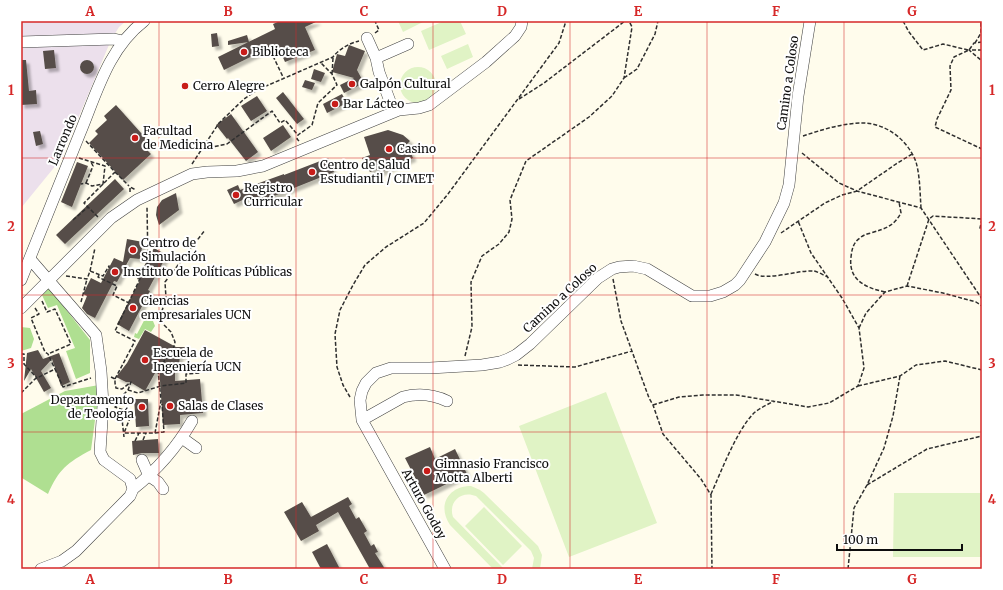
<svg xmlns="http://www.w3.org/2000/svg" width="1003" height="590" font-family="Merriweather,serif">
  <defs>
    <filter id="shadow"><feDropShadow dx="3.5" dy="3.5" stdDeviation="1" flood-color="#0004"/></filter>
  </defs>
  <rect width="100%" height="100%" fill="#fffcec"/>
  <path fill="#ece0ec" d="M21,21H126L119,27L111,40L61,159L21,208Z"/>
  <path fill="#afdf91" d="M49,288L90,340V373L76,379L66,351L75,348L57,305L48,308L42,295Z
    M149,311L155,326L151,332L145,329L139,339L134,337L135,333L137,334Z
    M21,327L30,328L34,339L31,348L21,351Z
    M99,385L102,403L97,405L91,450C67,463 59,469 48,494L22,478L21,480V414L65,391Z"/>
  <path fill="#e0f3c5" d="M398,21H425L403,32Z
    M444,21H460L466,34L429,50L421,31Z
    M468,44L473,57L447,69L441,56Z
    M400 85a18 18 0 1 1 36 0a18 18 0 1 1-36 0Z
    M606,392L657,523L569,557L519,426Z
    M471,486L480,490L484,493L538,546L542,555L540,569H532L534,558L531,551L476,496C461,490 448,502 453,517L504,569H493L450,525C437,506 448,486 471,486Z
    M894,493H982V557H893Z
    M484,507L522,546L503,565L465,526Z"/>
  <path fill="#564e48" filter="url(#shadow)" d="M280,21H318L305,27L315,50L285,62L277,44L224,70L218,57L275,29L273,24Z
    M217,33L219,46L212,47L211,34Z
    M247,35L249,42L228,45V41Z
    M349,45L365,51L357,70L364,83L344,93L340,85L354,78L332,72L337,54L345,56Z
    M54,50L56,68L45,69L43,51Z
    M21,60H26L29,91L36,90L37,104L21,105Z
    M80 67a7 7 0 1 1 14 0a7 7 0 1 1-14 0Z
    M314,69L325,73L321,82L311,79Z
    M305,80L315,83L312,90L302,87Z
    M283,92L304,119L297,124L276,98Z
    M342,94L347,103L327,113L323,104Z
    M257,96L267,111L251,121L241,106Z
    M116,105L150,143L145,148L151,154L123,180L89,143L98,134L95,131L107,120L104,116Z
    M231,114L258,152L246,161L228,138L227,139L216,125Z
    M283,125L291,137L271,151L263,138Z
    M388,130L403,135L410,141L407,144L413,158L379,173L378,169L370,172L362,158L370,155L364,137Z
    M40,131L43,144L36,146L33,132Z
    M328,158L334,172L254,204L251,196L234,204L227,190L238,185L240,190L284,174V175Z
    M77,162L88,166L72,207L61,202Z
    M115,179L124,189L65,244L56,235Z
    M176,193L179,210L159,225L156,215L157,207L162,200Z
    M127,239L143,242L140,259L130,258L117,282L114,281L95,318L87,314L82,308L87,296L83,294L91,278L101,283L114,258L123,262Z
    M154,248L167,255L148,290L150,291L129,331L117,324L140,280L137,279Z
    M145,330L176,347H185V356H180L179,365L175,366V381L200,379L203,413L180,415V424L163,425L159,366L145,391L130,382H126L116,377L127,363Z
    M38,350L43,359L59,353L70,382L61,386L52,359L41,371L51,388L44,392L31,369L24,381L27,353Z
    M134,399H148L149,426L136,427Z
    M158,439L159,453H142L133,455L132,441Z
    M430,447L435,459L455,449L467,474L424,495L405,458Z
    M348,497L352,504L349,506L356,519L359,517L367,531L364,533L371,546L374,544L378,552L375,553L385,569H370L338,512L316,525L319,531L301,541L284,512L302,502L311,517Z
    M327,544L340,569H321L312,552Z"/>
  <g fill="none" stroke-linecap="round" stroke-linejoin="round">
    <defs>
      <path id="minor" d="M367,38L376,58
        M21,42L114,39L123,41
        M394,112L379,72L376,58L408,44
        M30,259L96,335L101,371L103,405L100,452L104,460L130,479L133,489L130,496L76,551L62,561L41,569
        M21,280C41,231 60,182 80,133C97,92 108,49 144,21
        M21,308L111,218L137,200L192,174L207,172L237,171L263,166L399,110L419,108L429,105L486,62L515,36L521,27L522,21
        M362,420L403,397C419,393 432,394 447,401
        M182,438L196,448
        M142,460L149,476L158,482L163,489
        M133,489C157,470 177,447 192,421
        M445,569L362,420L360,400L362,391L366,383L376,373L391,368H430L482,365L500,362L508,359L516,355L530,344L598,278L612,269L619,267L633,266L647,269L692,296H710L723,292L735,285L740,280L765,242L784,203L789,185L798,96L810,21"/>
    </defs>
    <use href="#minor" stroke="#404040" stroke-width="12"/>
    <path stroke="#2f2f2f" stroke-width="1.5" stroke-dasharray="4 2" stroke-linecap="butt" d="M903,21L909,32L923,50L943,44L968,50
      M375,33L379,30L375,21
      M982,42L974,43L969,50L954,57L950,66L951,90L937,119L935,127L982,149
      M975,43L981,33V21
      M982,50H969L982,61
      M273,56L284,79
      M332,74L333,58
      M624,78L637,69L655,34L658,21
      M519,99L544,83L625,21
      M803,136C821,130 843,123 862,123C886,123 908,140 916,162C920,176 920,193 921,208
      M86,141L115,172L84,203L98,217
      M299,141L297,139L298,135L312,125L318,103L337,85L332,74L321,63
      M203,149L227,144L272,111L280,123L285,120L298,135
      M802,153L839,183L857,191L921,208L982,299
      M79,158L105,166L103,184L92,186L86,183L81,184
      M192,164L219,123L244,99L257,90L333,57C339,49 350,43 359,41
      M115,172L129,186
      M86,183L93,166L91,162
      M130,192V187L136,190
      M982,219L980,228L982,230
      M73,220L88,207
      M781,233L825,203L842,195L857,191L896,164L912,154
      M90,271L95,248
      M755,274C767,281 798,270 813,271C817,271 823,275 828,277
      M99,275L98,277L117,286L113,295L129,303
      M66,276L87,279L90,271L103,276L109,266V268
      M613,279L621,321L649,398L653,405L663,434L701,479L711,495L712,569
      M907,286L929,219L933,216L982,219
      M885,292C866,288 848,280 851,257C852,249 853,243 860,238C863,235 867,234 871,233C886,228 893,227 901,213L899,202
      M42,301L47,312L55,309L71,344L48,354
      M81,302L87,279
      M35,308L39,314L31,318L45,352L48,354L55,369
      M859,328L866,313L885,292L907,286L943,293L976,302L982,306
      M21,354H24V364L37,378
      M465,356L472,327L471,282L482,256L499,244L509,232L512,219L510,200L526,161L589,117L612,96L624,78L632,27L629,21
      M518,365L575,367L632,351
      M111,377L115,379V383L116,388L122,389L131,382L128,390L123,395L120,403L115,407L132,413L124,433H155L161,401L158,369L173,350L175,342L171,332L164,325L161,314L166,298L165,282L205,230
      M115,379L135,341L115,331L148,262L147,207
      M858,386L900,376L916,365L945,361L982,370
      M128,390L138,393L161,386L186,383V374L200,373
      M21,393L35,379L55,369L63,387L91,378
      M350,397L343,385L337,367L335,334L340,310L353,285L365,265L386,247L424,223L448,194L559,43L566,21
      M653,405L679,397L703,395H736L808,407L829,403L858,386L864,368L859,328L842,298L811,253L798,221
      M121,410L124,437
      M155,433L164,432L162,404
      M143,440L146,433
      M135,441L139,433
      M867,485L927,449L982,436
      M711,494C721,472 736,432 753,414C759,408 767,405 774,401
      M848,569L854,508L867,485L884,448L893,416L900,376"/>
    <use href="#minor" stroke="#fff" stroke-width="11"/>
  </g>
  <path fill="none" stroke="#d62828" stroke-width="1" stroke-opacity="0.55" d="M159,21V569M296,21V569M433,21V569M570,21V569M707,21V569M844,21V569M21,158H982M21,295H982M21,432H982"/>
  <g fill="#c81c19" stroke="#fff" stroke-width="1.5">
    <circle cx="244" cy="52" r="4"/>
    <circle cx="352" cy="84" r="4"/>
    <circle cx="185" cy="86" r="4"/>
    <circle cx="335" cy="104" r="4"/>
    <circle cx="135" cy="138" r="4"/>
    <circle cx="389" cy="149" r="4"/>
    <circle cx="312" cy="172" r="4"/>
    <circle cx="236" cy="195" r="4"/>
    <circle cx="133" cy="250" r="4"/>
    <circle cx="115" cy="272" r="4"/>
    <circle cx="133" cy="308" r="4"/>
    <circle cx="145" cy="360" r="4"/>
    <circle cx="170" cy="406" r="4"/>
    <circle cx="142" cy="407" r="4"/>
    <circle cx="427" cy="471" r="4"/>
  </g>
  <g text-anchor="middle" stroke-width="4" stroke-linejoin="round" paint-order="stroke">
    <g font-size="12" fill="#0d0d0d" stroke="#fff" text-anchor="start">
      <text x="252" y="56">Biblioteca</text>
      <text x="360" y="88">Galpón Cultural</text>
      <text x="193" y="90">Cerro Alegre</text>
      <text x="343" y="108">Bar Lácteo</text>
      <text x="143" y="135">Facultad<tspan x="143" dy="14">de Medicina</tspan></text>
      <text x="397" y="153">Casino</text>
      <text x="320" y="169">Centro de Salud<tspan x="320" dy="14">Estudiantil / CIMET</tspan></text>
      <text x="244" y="192">Registro<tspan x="244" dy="14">Curricular</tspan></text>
      <text x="141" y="247">Centro de<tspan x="141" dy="14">Simulación</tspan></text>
      <text x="123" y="276">Instituto de Políticas Públicas</text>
      <text x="141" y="305">Ciencias<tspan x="141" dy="14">empresariales UCN</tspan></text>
      <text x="153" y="357">Escuela de<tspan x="153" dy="14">Ingeniería UCN</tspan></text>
      <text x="134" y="404" text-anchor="end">Departamento<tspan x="134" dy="14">de Teología</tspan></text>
      <text x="178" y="410">Salas de Clases</text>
      <text x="435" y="468">Gimnasio Francisco<tspan x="435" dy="14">Motta Alberti</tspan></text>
    </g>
    <g font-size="12" fill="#0d0d0d" stroke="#fff">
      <text transform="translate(788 83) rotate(-82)" y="4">Camino a Coloso</text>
      <text transform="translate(63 140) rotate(-67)" y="4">Larrondo</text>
      <text transform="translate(560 298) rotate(-43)" y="4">Camino a Coloso</text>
      <text transform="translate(424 504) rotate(61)" y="4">Arturo Godoy</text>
    </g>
  </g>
  <rect width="1003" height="590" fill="none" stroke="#ffffff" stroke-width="44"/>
  <path d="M837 544v6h125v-6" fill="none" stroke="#0d0d0d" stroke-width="2"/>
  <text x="843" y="544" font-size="12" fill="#0d0d0d" stroke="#ffffff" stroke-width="3" paint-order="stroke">100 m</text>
  <rect x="22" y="22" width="959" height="546" fill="none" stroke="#d62828" stroke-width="1.5"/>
  <g font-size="13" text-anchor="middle" font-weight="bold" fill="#d62828">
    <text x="90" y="16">A</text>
    <text x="228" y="16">B</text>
    <text x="364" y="16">C</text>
    <text x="502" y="16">D</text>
    <text x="638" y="16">E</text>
    <text x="776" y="16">F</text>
    <text x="912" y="16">G</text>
    <text x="11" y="95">1</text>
    <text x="992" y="95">1</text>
    <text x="11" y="231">2</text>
    <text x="992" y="231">2</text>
    <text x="11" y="368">3</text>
    <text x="992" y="368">3</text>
    <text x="11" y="504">4</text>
    <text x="992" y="504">4</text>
    <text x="90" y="584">A</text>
    <text x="228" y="584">B</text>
    <text x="364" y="584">C</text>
    <text x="502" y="584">D</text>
    <text x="638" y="584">E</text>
    <text x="776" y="584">F</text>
    <text x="912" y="584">G</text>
  </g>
</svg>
